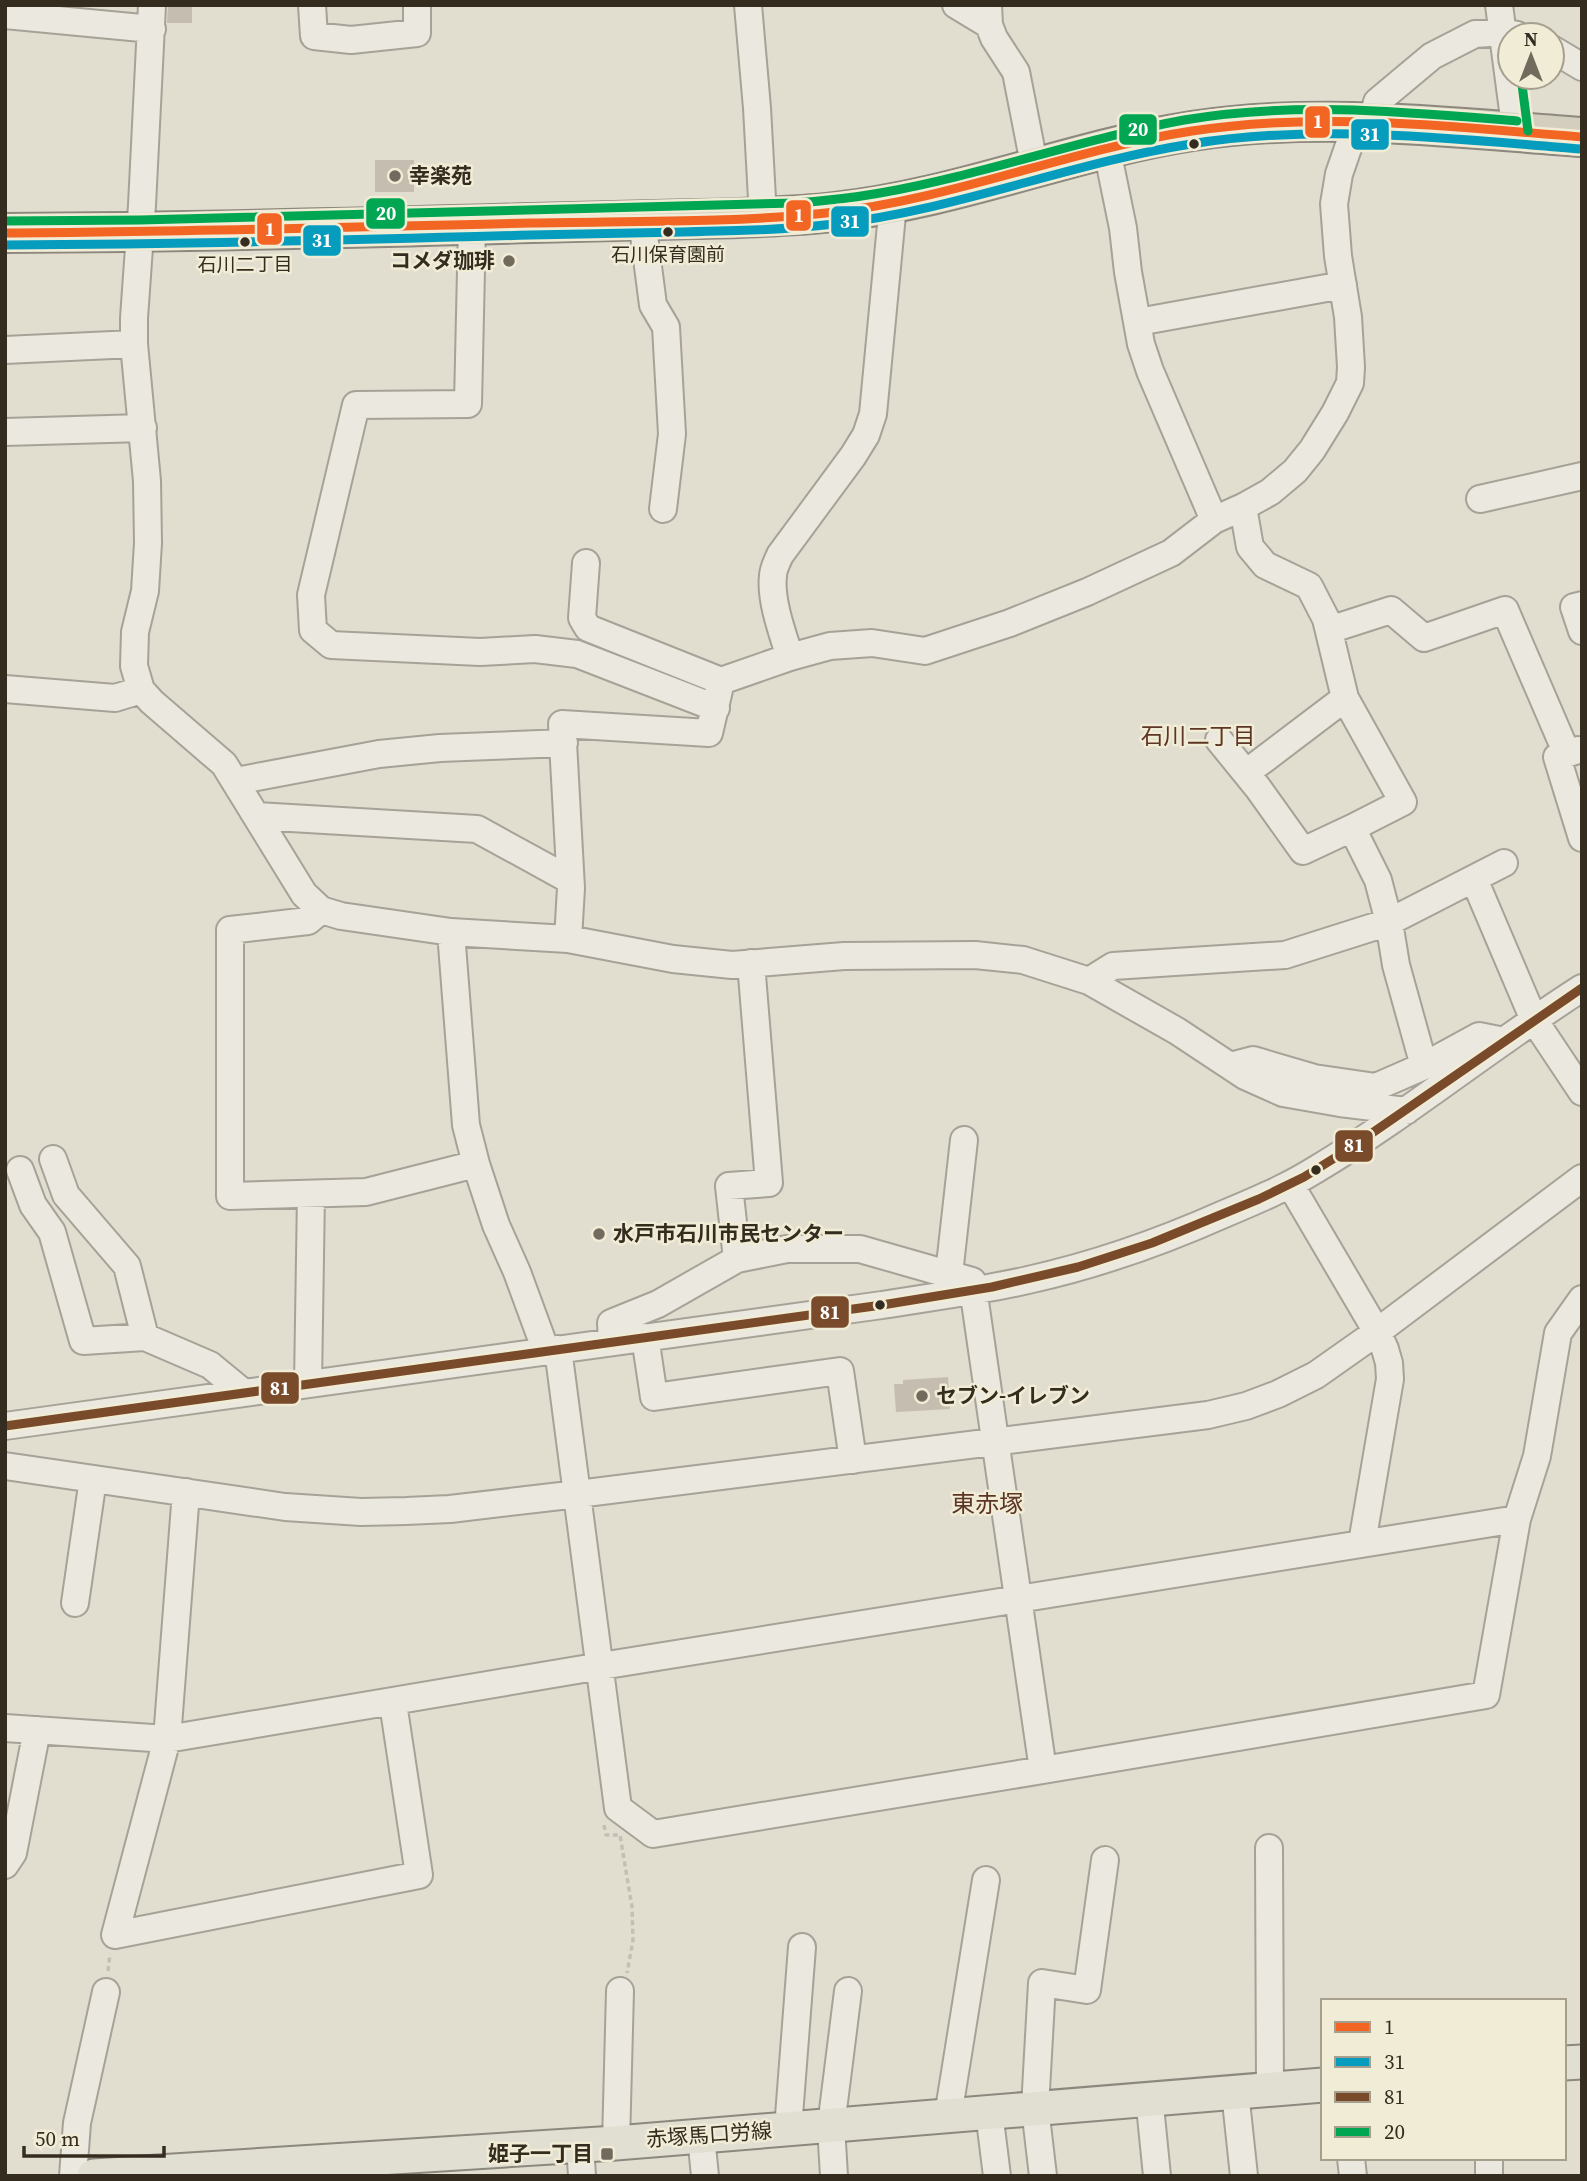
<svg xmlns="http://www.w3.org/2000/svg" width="1587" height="2181" font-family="'Source Serif 4','Noto Sans JP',serif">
  <rect width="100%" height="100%" fill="#e1ddcf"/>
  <path fill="#c5bdb0" d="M168,5H192V23H167Z
    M375,160H414V192H375Z
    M948,1377L950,1409L896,1412L894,1384H903V1380Z"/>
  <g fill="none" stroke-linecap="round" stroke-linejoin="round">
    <defs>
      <path id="minor" d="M152,5L142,205L134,318V344L147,481L148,543L145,591L135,632L134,666L141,690L152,702L224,764L304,894L321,910L341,916L451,932L466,1125L476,1164L496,1225L517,1272L546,1351
        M312,5L314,36L351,40L417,33V5
        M748,5L757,108L763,217
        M956,5L989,25
        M988,5L989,25L994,38L1016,72L1035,169
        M1499,5L1516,133
        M5,15L152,29
        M1552,49L1582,67
        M1371,123L1377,102L1432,56L1475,34L1503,32L1517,35
        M1107,150L1123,228L1128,272L1141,344L1150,371L1214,520
        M642,220L653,305L666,327L672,434L663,509
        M472,225L468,404L356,405L311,595L313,630L331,645L480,652L535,649L577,654L716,708
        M1138,322L1343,285
        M5,350L134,344
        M5,432L143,428
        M1480,499L1582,476
        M1243,507L1250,547L1265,565L1309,586L1326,619L1345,698L1403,802L1352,828L1378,880L1389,922L1396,965L1424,1066
        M586,563L582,618L588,628L721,681L790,657L830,646L872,643L925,651L1010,623L1087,592L1171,553L1214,520L1243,507L1270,492L1295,471L1312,450L1335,413L1350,383L1351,367L1348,317L1338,256L1334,204L1339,174L1357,122
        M1582,605L1574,607L1582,631
        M1329,630L1391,610L1424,638L1505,610L1567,754
        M790,657C783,635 770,600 773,576C773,569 777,562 780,555L853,456L866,435L873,414L893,204
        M5,689L115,698L141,690
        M1219,740L1258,788L1303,851L1352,828
        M1578,750L1557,757L1582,838
        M1246,773L1345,698
        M236,781L379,754L440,748L564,743
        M257,816L477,829L570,880
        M1474,879L1534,1020L1582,1092
        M321,910L308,921L230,930V1196L366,1192L476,1164
        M451,932L568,939L673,959L732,965L844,956L975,955L1023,960L1089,981L1177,1031L1245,1076L1283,1093L1340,1103L1406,1111
        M568,939L571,888L562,724L709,733L719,690
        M1089,981L1113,966L1285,955L1389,922L1504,863
        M1230,1066L1253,1060L1314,1078L1376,1087L1424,1066L1479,1036L1504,1041
        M53,1159L66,1195L127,1266L145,1337
        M20,1170L33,1205L52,1232L83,1341L145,1337L210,1365L244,1393
        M1290,1184L1377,1332L1385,1349L1389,1363L1390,1379L1362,1543
        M737,1259L729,1186L769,1183L751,963
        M949,1274L964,1140
        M645,1337L654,1397L840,1371L853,1460
        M612,1342L611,1323L658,1304L737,1259L787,1249H860L972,1281L1043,1770
        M558,1349L618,1808L653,1834L1043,1770L1486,1695L1517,1519
        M308,1384L311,1194
        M5,1426L882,1305C931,1297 980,1291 1028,1280C1096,1265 1161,1242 1224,1214C1255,1201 1286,1188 1315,1170C1407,1115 1491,1046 1582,988
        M5,1466L285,1507L361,1512L406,1511L450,1509L578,1494L1208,1415L1246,1406L1278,1394L1316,1375L1377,1332L1582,1178
        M186,1492L167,1739L115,1935L419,1875L393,1703
        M75,1603L93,1479
        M5,1728L167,1739L601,1666L1517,1519L1537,1456L1558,1333L1582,1299
        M1269,1848L1270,2089
        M5,1865L13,1853L37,1730
        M1235,2092L1244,2176
        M1146,2099L1151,2116L1157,2176
        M989,2112L997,2176
        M948,2116L986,1880
        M788,2129L802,1947
        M701,2136L705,2176
        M616,2143L620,1991
        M580,2145L582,2176
        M1351,2158L1353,2176
        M73,2176L77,2123L106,1992
        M834,2176L831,2126L848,1991
        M1043,2176L1035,2108L1042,1983L1087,1990L1105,1860
        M1489,2176V2158"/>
      <path id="major" d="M1564,2063L1582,2062
        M94,2176L616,2143L1323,2085"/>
      <path id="highway" d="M5,233C181,232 356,228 532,223C587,222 643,220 699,219C744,218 790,217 834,212C956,199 1071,150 1192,131C1320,111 1453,128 1582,137"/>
    </defs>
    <use href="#minor" stroke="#a7a297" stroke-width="30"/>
    <use href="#major" stroke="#8c887e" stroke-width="37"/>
    <use href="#highway" stroke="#8c887e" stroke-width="42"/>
    <path stroke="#c2bfb6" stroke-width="3.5" stroke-dasharray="5 3.5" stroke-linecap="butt" d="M604,1825L606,1835H620L632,1907L633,1940L627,1973
      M108,1971L110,1954"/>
    <use href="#minor" stroke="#eae8df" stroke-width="26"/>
    <use href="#major" stroke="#e1ded2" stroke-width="33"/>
    <use href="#highway" stroke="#d4cebf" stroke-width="38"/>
    <defs>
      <path id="bus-1" d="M5,233C181,232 356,227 532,223C630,221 729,223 826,213C951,200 1068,150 1192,131C1321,111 1453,127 1582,137"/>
      <path id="bus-2" d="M5,245C181,244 356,240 531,235C582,234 632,233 683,232C733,231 784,230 834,224C956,210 1071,163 1191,144C1320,123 1452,139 1581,149"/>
      <path id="bus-3" d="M5,1426L882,1305L992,1287L1078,1267L1152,1243L1259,1199L1304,1177L1349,1149L1582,988"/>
      <path id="bus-4" d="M1521,77L1528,131
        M5,221L140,220L795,203C823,201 852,198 880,193C982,175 1081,139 1184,120C1294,101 1406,112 1517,121"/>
    </defs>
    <use href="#bus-1" stroke="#f1ecd6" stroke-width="14"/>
    <use href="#bus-2" stroke="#f1ecd6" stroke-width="14"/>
    <use href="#bus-3" stroke="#f1ecd6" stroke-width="14"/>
    <use href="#bus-4" stroke="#f1ecd6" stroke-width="14"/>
    <use href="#bus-1" stroke="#f26522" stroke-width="9"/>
    <use href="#bus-2" stroke="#059cbd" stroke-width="9"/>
    <use href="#bus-3" stroke="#7a4b2a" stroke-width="9"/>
    <use href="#bus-4" stroke="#00a651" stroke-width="9"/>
  </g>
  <g fill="#352c20" stroke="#f1ecd6" stroke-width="2.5">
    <circle cx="1194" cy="144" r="6"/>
    <circle cx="668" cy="232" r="6"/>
    <circle cx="245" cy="242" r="6"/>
    <circle cx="1316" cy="1170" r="6"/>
    <circle cx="880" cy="1305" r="6"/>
  </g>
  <g fill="#716a5d" stroke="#f1ecd6" stroke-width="2.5">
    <circle cx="395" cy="176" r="7"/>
    <circle cx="509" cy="261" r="7"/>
    <circle cx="599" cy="1234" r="7"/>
    <circle cx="922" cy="1396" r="7"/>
    <rect x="600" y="2147" width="14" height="14" rx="3.5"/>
  </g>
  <g text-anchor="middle" stroke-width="5" stroke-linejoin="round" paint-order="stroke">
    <g font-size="19" fill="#352c20" stroke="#f1ecd6">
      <text x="668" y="261">石川保育園前</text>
      <text x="245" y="271">石川二丁目</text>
    </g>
    <g font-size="21" font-weight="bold" fill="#352c20" stroke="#f1ecd6" text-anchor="start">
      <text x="409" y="183">幸楽苑</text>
      <text x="495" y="268" text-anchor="end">コメダ珈琲</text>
      <text x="613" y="1241">水戸市石川市民センター</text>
      <text x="936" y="1403">セブン-イレブン</text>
      <text x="593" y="2161" text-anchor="end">姫子一丁目</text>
    </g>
    <g font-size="21" fill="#352c20" stroke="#f1ecd6">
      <text transform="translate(709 2135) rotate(-4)" y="7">赤塚馬口労線</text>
    </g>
    <g font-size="23" fill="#5c3525" stroke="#f1ecd6">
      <text x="1198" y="744">石川二丁目</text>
    </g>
    <g font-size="24" fill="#5c3525" stroke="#f1ecd6">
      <text x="987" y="1512">東赤塚</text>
    </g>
  </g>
  <g stroke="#f1ecd6" stroke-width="2.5">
    <rect x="1304" y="105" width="27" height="34" rx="7" fill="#f26522"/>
    <rect x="1118" y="113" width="40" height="33" rx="7" fill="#00a651"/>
    <rect x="1350" y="118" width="40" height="33" rx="7" fill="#059cbd"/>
    <rect x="365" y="197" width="41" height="33" rx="7" fill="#00a651"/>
    <rect x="785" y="199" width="27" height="33" rx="7" fill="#f26522"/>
    <rect x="830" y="205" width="40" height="33" rx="7" fill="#059cbd"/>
    <rect x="256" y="212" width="27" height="34" rx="7" fill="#f26522"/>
    <rect x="302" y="224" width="40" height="33" rx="7" fill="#059cbd"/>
    <rect x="1334" y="1129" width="40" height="34" rx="7" fill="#7a4b2a"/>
    <rect x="810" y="1295" width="40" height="34" rx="7" fill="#7a4b2a"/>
    <rect x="260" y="1371" width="40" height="34" rx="7" fill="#7a4b2a"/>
  </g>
  <g font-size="19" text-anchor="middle" font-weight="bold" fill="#fff">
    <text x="1318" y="128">1</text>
    <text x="1138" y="136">20</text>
    <text x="1370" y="141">31</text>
    <text x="386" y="220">20</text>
    <text x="799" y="222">1</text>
    <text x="850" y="228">31</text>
    <text x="270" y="236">1</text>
    <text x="322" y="247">31</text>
    <text x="1354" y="1152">81</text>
    <text x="830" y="1319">81</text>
    <text x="280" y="1395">81</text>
  </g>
  <rect width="1587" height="2181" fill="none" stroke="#352c20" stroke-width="14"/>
  <rect x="1321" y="1999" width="245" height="161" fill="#f1ecd6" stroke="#a69f8d" stroke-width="2"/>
  <rect x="1335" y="2022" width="35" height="10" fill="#f26522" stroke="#a69f8d" stroke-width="2"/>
  <text x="1384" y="2034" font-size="21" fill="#352c20">1</text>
  <rect x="1335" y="2057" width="35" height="10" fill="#059cbd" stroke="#a69f8d" stroke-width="2"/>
  <text x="1384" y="2069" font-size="21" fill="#352c20">31</text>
  <rect x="1335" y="2092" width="35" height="10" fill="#7a4b2a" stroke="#a69f8d" stroke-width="2"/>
  <text x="1384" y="2104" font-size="21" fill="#352c20">81</text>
  <rect x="1335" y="2127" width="35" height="10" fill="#00a651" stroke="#a69f8d" stroke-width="2"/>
  <text x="1384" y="2139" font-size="21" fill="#352c20">20</text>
  <g transform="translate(1531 56)"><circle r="33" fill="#f1ecd6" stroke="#a69f8d" stroke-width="2"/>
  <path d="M0-5L12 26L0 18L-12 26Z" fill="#716a5d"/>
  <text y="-10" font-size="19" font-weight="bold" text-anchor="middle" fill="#352c20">N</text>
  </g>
  <path d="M24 2146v10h140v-10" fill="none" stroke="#352c20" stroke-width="3.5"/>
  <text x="35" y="2146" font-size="21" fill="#352c20" stroke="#f1ecd6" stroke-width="5" paint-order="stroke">50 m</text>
</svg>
